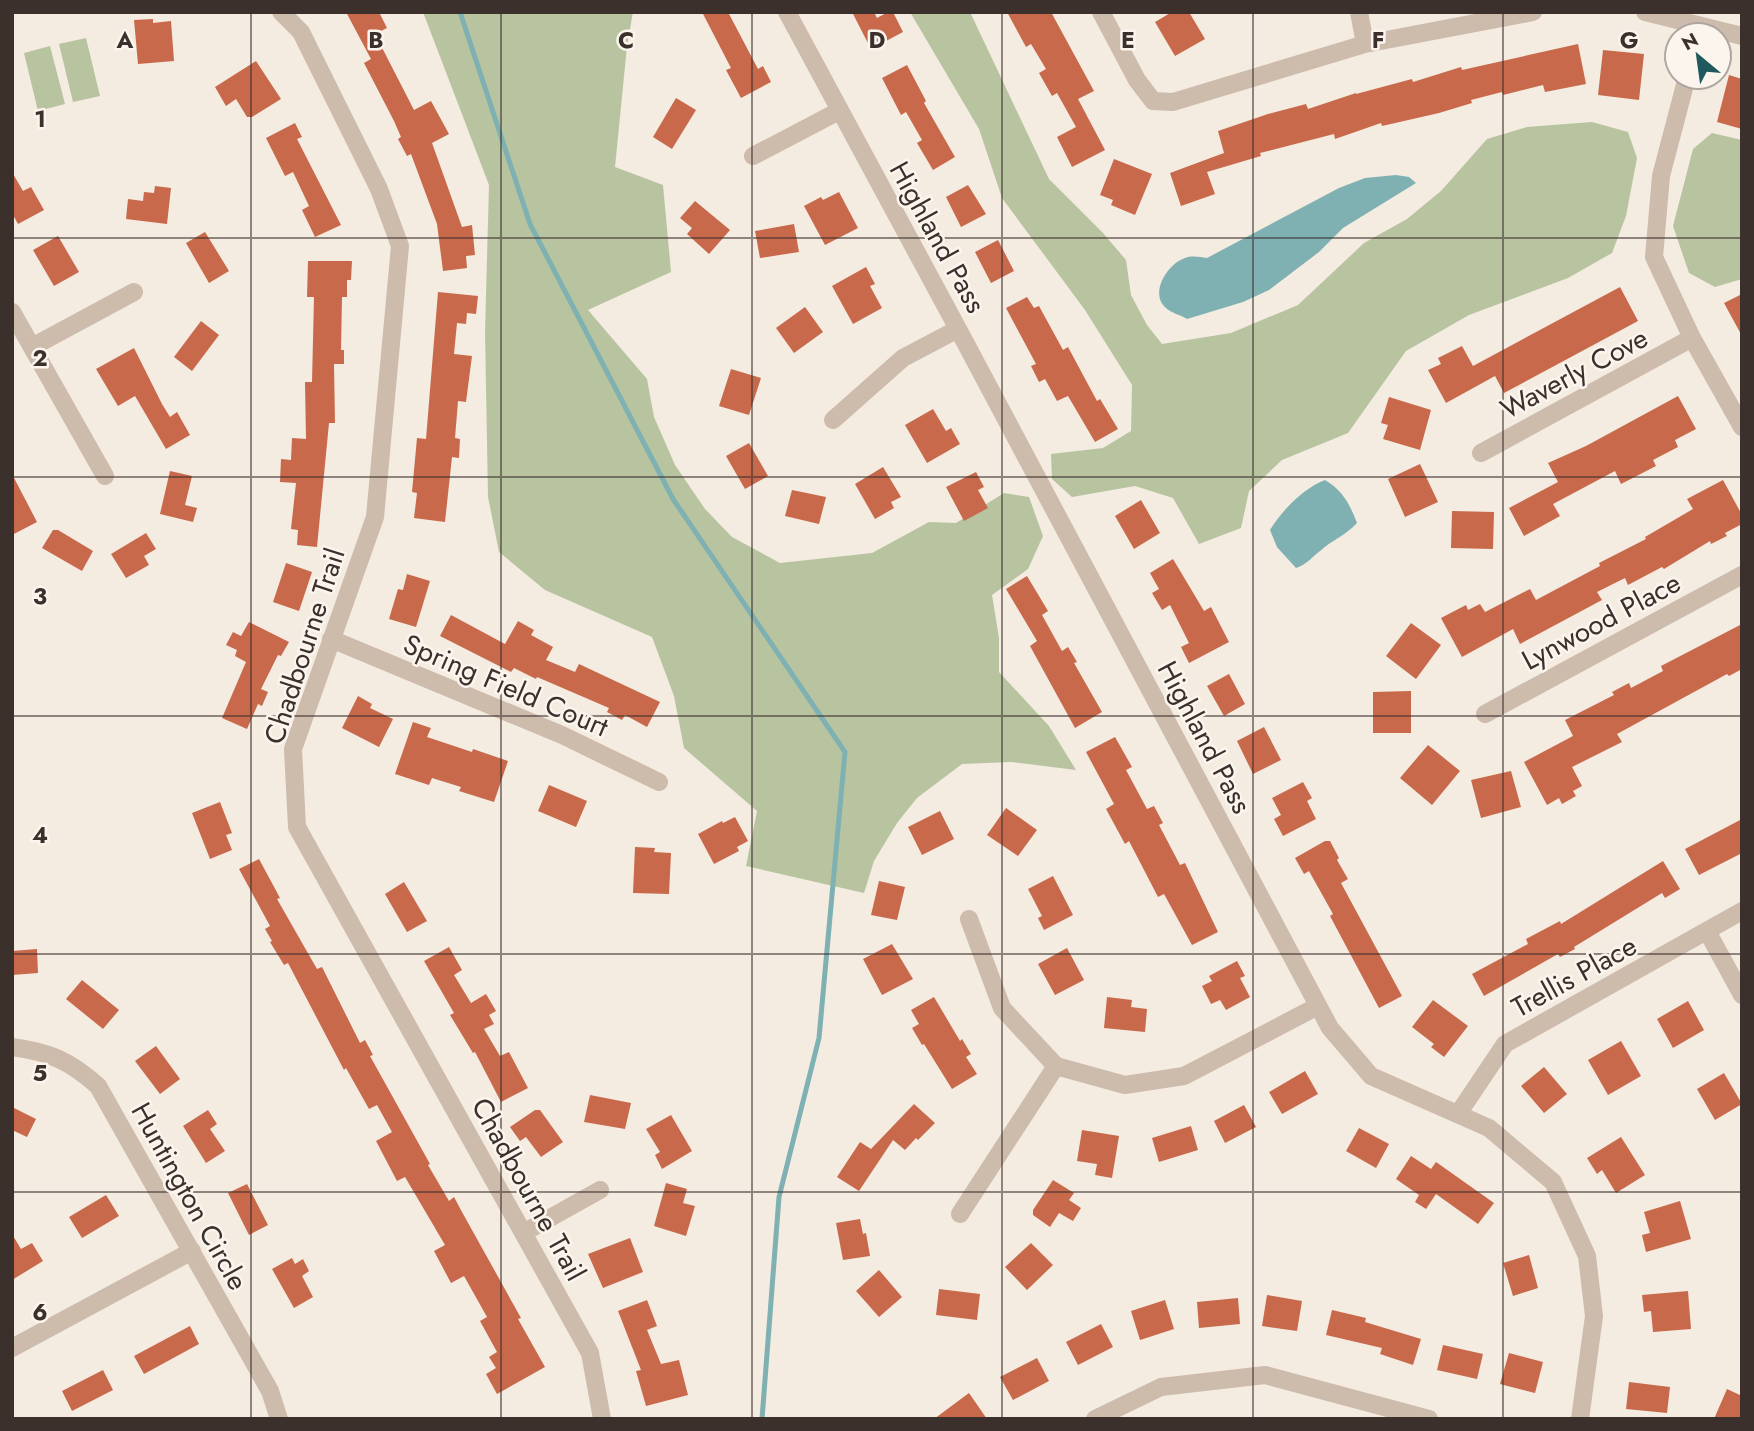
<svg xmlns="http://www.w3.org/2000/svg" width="1754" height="1431" font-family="Jost,sans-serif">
  <rect width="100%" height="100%" fill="#f4ebe1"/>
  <path fill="#b8c4a0" d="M423,12H633L627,46L615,167L663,185L671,272L588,310L647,379L654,417L675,465L705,509L732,537L780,563L872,553L929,522L956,523L1004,493L1029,497L1043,536L1028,569L992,595L999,638V672L1049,726L1076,770L1011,762L962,764L917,798L897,823L874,861L864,893L746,866L757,811L684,748L674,696L652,637L545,590L499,552L488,497L485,332L489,185Z
    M910,12H970L1049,179L1103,233L1126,260L1131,295L1147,325L1162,344L1231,333L1298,305L1364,243L1407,219L1441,191L1487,139L1527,127L1592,122L1628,132L1637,158L1626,216L1612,253L1568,278L1469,315L1406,351L1348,433L1282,460L1249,491L1241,528L1199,544L1173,498L1135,486L1072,497L1052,479L1051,454L1103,448L1131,431L1132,385L1085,310L1002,198L979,129Z
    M86,38L100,96L73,102L59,44Z
    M50,46L65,104L38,111L24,53Z
    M1712,133L1742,140V279L1715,287L1689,273L1673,226L1693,149Z"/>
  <path fill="#7fb0b2" d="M1396,175L1409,177L1416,183L1343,228L1319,252L1269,290L1243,302L1187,319C1181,315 1171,313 1166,308C1149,294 1167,264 1185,258C1192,255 1200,257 1207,258L1339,188L1365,178Z
    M1325,480C1342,490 1350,504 1357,523C1345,536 1332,540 1320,551C1311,558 1307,564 1296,568L1277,547L1270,530C1282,510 1304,488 1325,480Z"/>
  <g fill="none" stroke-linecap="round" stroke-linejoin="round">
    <path stroke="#7fb0b2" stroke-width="5" d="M460,12L530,224L673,499L845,752L819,1038L779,1197L762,1419"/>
  </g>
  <path fill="#c8694b" d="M346,12H379L387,28L375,34L414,110L431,101L449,134L432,143L462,227L472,225L475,255L466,256L467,268L443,271L437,224L411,154L407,156L398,139L401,137L394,121L364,63L371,59Z
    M702,12H728L758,69L763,66L771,82L741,98L726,70L731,68Z
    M852,12H874L877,18L888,12H893L903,32L871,49Z
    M1007,12H1051L1094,91L1078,99L1105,150L1072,167L1057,137L1076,127L1057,93L1052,96L1039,73L1046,69L1031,44L1026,47Z
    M1172,12H1189L1205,39L1175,56L1155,22Z
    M153,19V23L171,21L174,61L138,64L134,20Z
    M1578,44L1586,84L1545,92L1543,85L1503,95L1502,92L1471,100L1472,103L1439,113L1382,126L1381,123L1335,139L1334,134L1260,153L1261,156L1207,172L1215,194L1181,206L1170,173L1224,153L1218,131L1268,114L1306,104L1308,109L1356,93V94L1412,79L1413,82L1461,67L1462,70Z
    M1603,50L1644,54L1639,100L1598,95Z
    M256,61L281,99L252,117H247L236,99L226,106L215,87Z
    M907,65L926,101L924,103L955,157L933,170L917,143L922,140L906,112L901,115L882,78Z
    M1729,75L1742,79V129L1717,122Z
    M676,98L696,110L672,149L653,137Z
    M295,123L302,137L297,139L341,225L315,237L302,210L309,206L293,172L285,176L266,138Z
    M1114,159L1152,174L1135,215L1111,205L1113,200L1100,195Z
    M12,172L23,191L31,187L44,210L18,224L12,213Z
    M968,185L986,214L961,227L946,197Z
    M155,186L171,188L167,224L126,219L128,199L143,201L144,192L154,193Z
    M839,192L858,228L825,245L804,206L821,197L823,200Z
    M695,201L730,230L709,254L687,234L692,228L680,218Z
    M794,224L799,252L760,258L755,231Z
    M205,232L229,271L209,283L186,243Z
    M58,236L79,272L54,286L33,250Z
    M998,240L1014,271L991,283L975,252Z
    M308,261H352L351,280H347V297H342L341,350H344V364H334L335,423H329L317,547L297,545L298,530L291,529L296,483L280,482L281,459L291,460L292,438L306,439L305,382H312L314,297H307Z
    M866,267L875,284L870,286L882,308L853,324L832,286Z
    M1620,287L1638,321L1504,393L1495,376L1446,403L1428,370L1441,364L1438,358L1462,346L1473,366Z
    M438,292L478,296L476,314L467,313L466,324L457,323L454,354L472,356L466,402L458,401L455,438L460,439L459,458L452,457L445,522L414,518L417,493L412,492L417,438L426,439Z
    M1742,294V336L1724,303Z
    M1027,297L1034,308L1039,306L1063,350L1068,347L1097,401L1100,399L1118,429L1095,442L1068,396L1057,401L1045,379L1039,382L1031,366L1036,364L1006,308Z
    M805,307L823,332L794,353L776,328Z
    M201,321L219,335L192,371L174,357Z
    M134,348L162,404L170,417L177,412L190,435L166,449L135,396L118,406L96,369Z
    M731,369L761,378L749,415L719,406Z
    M1678,396L1696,429L1675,440L1678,447L1653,460L1656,466L1621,484L1615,471L1553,504L1560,516L1524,536L1509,508L1558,482L1548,463L1586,446Z
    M1389,397L1431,410L1420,450L1383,439L1388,425L1381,423Z
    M933,409L946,431L951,428L960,444L927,463L905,425Z
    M749,443L768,476L745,489L726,456Z
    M1420,464L1438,502L1405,517L1388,479Z
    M883,467L901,497L891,502L894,508L875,519L855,484Z
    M170,471L192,476L185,505L197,508L193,522L160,514Z
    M976,472L984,487L978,490L988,508L964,521L946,487Z
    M12,474L37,522L12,535Z
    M1723,480L1742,515V524L1725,533L1727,536L1711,544L1710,541L1664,569L1662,567L1628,585L1625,578L1597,592L1602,600L1520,644L1513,629L1462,657L1441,618L1466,605L1468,610L1480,604L1485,612L1530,589L1536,600L1600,566L1599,563L1646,539L1645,537L1693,509L1687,499Z
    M792,490L826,497L819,524L785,516Z
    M1141,500L1160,533L1134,549L1115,516Z
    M1452,511L1494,512L1493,549L1451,548Z
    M53,530H58L93,551L82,571L42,548Z
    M146,533L156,549L144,556L149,565L126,578L111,554Z
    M1173,559L1204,611L1211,607L1229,642L1189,663L1181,647L1189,643L1170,605L1162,610L1152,593L1159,589L1150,573Z
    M286,563L312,572L299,611L273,602Z
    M407,574L430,581L416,627L389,619L398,589L403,590Z
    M1027,576L1048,611L1042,615L1062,651L1068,647L1077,662L1074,663L1102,712L1075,728L1030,646L1037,641L1006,589Z
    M451,615L505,644L518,621L534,630L531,635L553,647L546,660L575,672L579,664L660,702L647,727L625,715L622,720L607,712L609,708L537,677L536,679L514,668L511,672L440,636Z
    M249,622L289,642L281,656L278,655L261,689L268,692L262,706L258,704L247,729L222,718L246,662L235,656L237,650L226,645L233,632L241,636Z
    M1411,623L1441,645L1416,679L1386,656Z
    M1742,624V669L1729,676L1727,674L1617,734L1622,742L1572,767L1582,786L1573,791L1576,796L1562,804L1559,798L1547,805L1524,762L1573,736L1565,720L1614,695L1612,692L1629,683L1631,688L1663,671L1661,666Z
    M1229,674L1245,704L1224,716L1207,686Z
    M1411,691V733H1373V692Z
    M358,696L372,704L370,708L393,719L379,747L342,728Z
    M413,722L431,728L427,737L472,752L473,749L508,761L494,802L459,791L461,787L432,778L429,785L395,774Z
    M1264,727L1281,760L1253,774L1237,741Z
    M1115,737L1132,767L1126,770L1147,809L1154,806L1163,823L1159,825L1180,865L1185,863L1218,932L1192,945L1164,894L1158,897L1129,841L1125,844L1106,809L1114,804L1086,752Z
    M1428,745L1460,771L1432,805L1400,778Z
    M1511,771L1521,807L1481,818L1471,780Z
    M1303,782L1312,798L1307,801L1316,819L1283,836L1274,819L1281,815L1272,798Z
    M549,785L587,801L576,827L538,811Z
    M220,802L232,833L226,835L232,850L210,859L192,813Z
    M1006,808L1037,830L1018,856L987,835Z
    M940,811L954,839L922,855L908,827Z
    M735,817L748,841L737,847L739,851L714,864L698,834L722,821L723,823Z
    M1742,819V853L1699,875L1685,849Z
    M1325,841H1330L1339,858L1337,860L1348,879L1341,883L1402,996L1379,1008L1330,916L1333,914L1309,871L1304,874L1295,858Z
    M635,847L655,848L654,852L671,853L669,894L633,893Z
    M259,859L280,898L277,899L317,969L322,967L360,1043L365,1040L373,1055L370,1056L430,1164L428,1165L449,1201L454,1197L462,1212L521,1318L518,1319L545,1367L497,1394L486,1374L496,1368L489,1357L497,1352L480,1321L487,1317L464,1276L451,1283L434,1251L445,1245L405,1177L397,1181L376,1141L392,1132L377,1105L369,1109L346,1068L344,1070L288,963L284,965L270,942L272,941L265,929L270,926L239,869Z
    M1663,861L1680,889L1665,898L1662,893L1574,947L1575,949L1560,957L1558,954L1484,996L1472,974L1528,944L1526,939L1560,921L1561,924Z
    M1053,876L1073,915L1044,930L1038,918L1042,916L1028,889Z
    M879,881L905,887L897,920L871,915Z
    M404,882L427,921L407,932L385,894Z
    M892,944L913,979L882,995L863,959Z
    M449,947L462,970L454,975L471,1003L486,994L496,1011L489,1015L494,1024L484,1029L500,1056L509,1052L528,1088L501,1102L475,1052L473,1053L450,1015L454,1013L424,961Z
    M1067,948L1084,980L1055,995L1038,964Z
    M37,949L38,973L12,975V951Z
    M1237,961L1245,976L1240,978L1250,997L1226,1010L1220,1000L1211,1004L1202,986L1212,981L1209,976Z
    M82,980L119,1010L103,1029L66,999Z
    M934,997L960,1041L962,1039L971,1054L966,1057L977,1074L952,1089L924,1044L922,1045L912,1028L919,1024L911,1010Z
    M1107,997L1132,1000L1131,1007L1147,1009L1145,1032L1104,1028Z
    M1433,1000L1468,1026L1444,1057L1431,1047L1434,1044L1412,1027Z
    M1688,1001L1704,1030L1673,1048L1657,1019Z
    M1621,1041L1641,1076L1608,1095L1588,1060Z
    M156,1046L180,1079L160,1094L135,1061Z
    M1544,1067L1567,1094L1544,1113L1521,1086Z
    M1305,1071L1318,1094L1282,1114L1269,1092Z
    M1724,1073L1742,1104L1715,1120L1697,1089Z
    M590,1095L631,1103L625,1129L584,1122Z
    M914,1104L935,1123L918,1140L916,1138L905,1150L893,1140L859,1191L837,1177L860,1142L871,1149Z
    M1244,1105L1256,1127L1225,1143L1214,1121Z
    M12,1107L36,1119L27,1137L12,1130Z
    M208,1110L217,1124L210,1129L225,1151L206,1163L183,1126Z
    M535,1110H540L563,1142L541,1157L526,1137L520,1141L510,1127Z
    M671,1115L692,1151L662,1169L655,1155L660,1152L646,1129Z
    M1191,1126L1198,1150L1159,1162L1152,1138Z
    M1359,1128L1389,1144L1376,1168L1346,1151Z
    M1082,1130L1119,1136L1112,1178L1095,1175L1097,1164L1077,1161Z
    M1621,1137L1645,1175L1616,1193L1602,1170L1597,1174L1587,1158Z
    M1411,1156L1431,1169L1436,1162L1494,1203L1478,1224L1436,1194L1426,1209L1415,1202L1419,1195L1396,1179Z
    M1053,1180L1074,1193L1069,1200L1081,1208L1073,1221L1059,1213L1050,1227L1033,1215V1210Z
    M666,1183L687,1189L683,1203L695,1206L686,1236L654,1226Z
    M247,1184L268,1225L249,1235L228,1193Z
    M106,1195L119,1216L82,1238L69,1217Z
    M1680,1201L1691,1239L1646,1252L1642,1235L1650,1233L1644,1212Z
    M860,1219L863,1234L866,1233L870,1256L843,1260L836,1223Z
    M12,1234L21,1249L32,1243L43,1261L12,1280Z
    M630,1238L643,1272L603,1288L588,1254Z
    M1031,1243L1053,1265L1027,1290L1005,1267Z
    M1529,1255L1538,1288L1513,1296L1503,1263Z
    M292,1258L295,1264L303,1259L309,1271L302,1276L313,1297L294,1308L272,1269Z
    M879,1270L902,1297L879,1317L856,1291Z
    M939,1289L980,1294L977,1320L936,1315Z
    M1688,1291L1691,1329L1653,1332L1651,1311L1644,1312L1642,1295Z
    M1267,1295L1302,1301L1297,1331L1262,1326Z
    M1238,1298L1240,1324L1199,1328L1197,1302Z
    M647,1300L657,1326L647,1330L661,1364L679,1360L688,1395L646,1406L636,1371L641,1370L618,1311Z
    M1165,1300L1174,1329L1140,1340L1131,1311Z
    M1332,1310L1366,1318L1365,1322L1421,1339L1413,1365L1380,1354L1382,1348L1326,1335Z
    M1101,1324L1113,1347L1078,1365L1066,1342Z
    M190,1326L199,1344L144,1374L134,1356Z
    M1443,1345L1483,1354L1477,1379L1437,1370Z
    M1509,1353L1543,1362L1535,1393L1500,1384Z
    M1037,1358L1049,1381L1013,1400L1000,1377Z
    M103,1370L113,1390L72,1411L62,1391Z
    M1629,1382L1670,1387L1667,1413L1626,1409Z
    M1727,1389L1742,1396V1419H1714Z
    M969,1393L987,1419H934Z"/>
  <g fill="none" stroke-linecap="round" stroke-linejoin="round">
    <path stroke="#cdbbac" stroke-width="18" d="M281,12L301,32L379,189L400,246L375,517L293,749L297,827L590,1353L602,1419
      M787,12L958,329L1330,1028L1371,1076L1489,1128L1553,1182L1587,1256L1594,1316L1580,1419
      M1101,12L1137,80L1153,101L1173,102L1365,44L1533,12
      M1359,12L1365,44
      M1645,12L1742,36
      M1687,77L1661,176L1654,257L1692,338L1742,427
      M753,156L839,111
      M12,312L105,476
      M32,347L134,292
      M833,420L903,358L958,329
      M1481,453L1692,338
      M331,639L562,735L659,782
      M1485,714L1742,575
      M969,919L1002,1008L1056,1066L1125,1085L1184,1076L1318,1006
      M1707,931L1742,995
      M12,1047C50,1052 70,1061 98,1086L270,1391L279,1419
      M1458,1114L1505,1044L1742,911
      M960,1214L1056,1066
      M523,1233L600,1190
      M12,1348L192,1251
      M1095,1419L1161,1387L1265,1375L1429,1419"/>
  </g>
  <path fill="none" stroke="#3b302b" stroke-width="2" stroke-opacity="0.55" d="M251,12V1419M501,12V1419M752,12V1419M1002,12V1419M1253,12V1419M1503,12V1419M12,238H1742M12,477H1742M12,716H1742M12,954H1742M12,1192H1742"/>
  <g text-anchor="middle" stroke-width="5" stroke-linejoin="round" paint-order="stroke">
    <g font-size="28" fill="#3b302b" stroke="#fbf5ee">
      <text transform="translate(938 237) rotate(61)" y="10">Highland Pass</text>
      <text transform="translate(1574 373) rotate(-28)" y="10">Waverly Cove</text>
      <text transform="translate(1601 621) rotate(-28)" y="10">Lynwood Place</text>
      <text transform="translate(304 646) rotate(-72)" y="10">Chadbourne Trail</text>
      <text transform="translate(506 685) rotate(23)" y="10">Spring Field Court</text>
      <text transform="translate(1205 737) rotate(62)" y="10">Highland Pass</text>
      <text transform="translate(1574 976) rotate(-29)" y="10">Trellis Place</text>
      <text transform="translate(529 1189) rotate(61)" y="10">Chadbourne Trail</text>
      <text transform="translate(190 1196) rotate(61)" y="10">Huntington Circle</text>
    </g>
  </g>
  <g font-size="23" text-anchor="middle" font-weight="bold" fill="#3b302b" stroke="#fbf5ee" stroke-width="5" stroke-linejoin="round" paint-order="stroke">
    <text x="125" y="48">A</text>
    <text x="376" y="48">B</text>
    <text x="626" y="48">C</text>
    <text x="877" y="48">D</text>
    <text x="1128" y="48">E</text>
    <text x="1378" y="48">F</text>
    <text x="1629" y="48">G</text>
    <text x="40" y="127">1</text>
    <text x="40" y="366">2</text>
    <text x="40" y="604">3</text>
    <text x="40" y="843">4</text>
    <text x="40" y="1081">5</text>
    <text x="40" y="1320">6</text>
  </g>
  <rect width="1754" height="1431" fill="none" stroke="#3b302b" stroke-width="28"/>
  <g transform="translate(1698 56) rotate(331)"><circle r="33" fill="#fbf5ee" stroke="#aea6a0" stroke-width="2"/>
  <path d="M0-5L12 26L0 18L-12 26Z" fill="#1f5a5e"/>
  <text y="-10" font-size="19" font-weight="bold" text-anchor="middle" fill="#3b302b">N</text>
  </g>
</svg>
